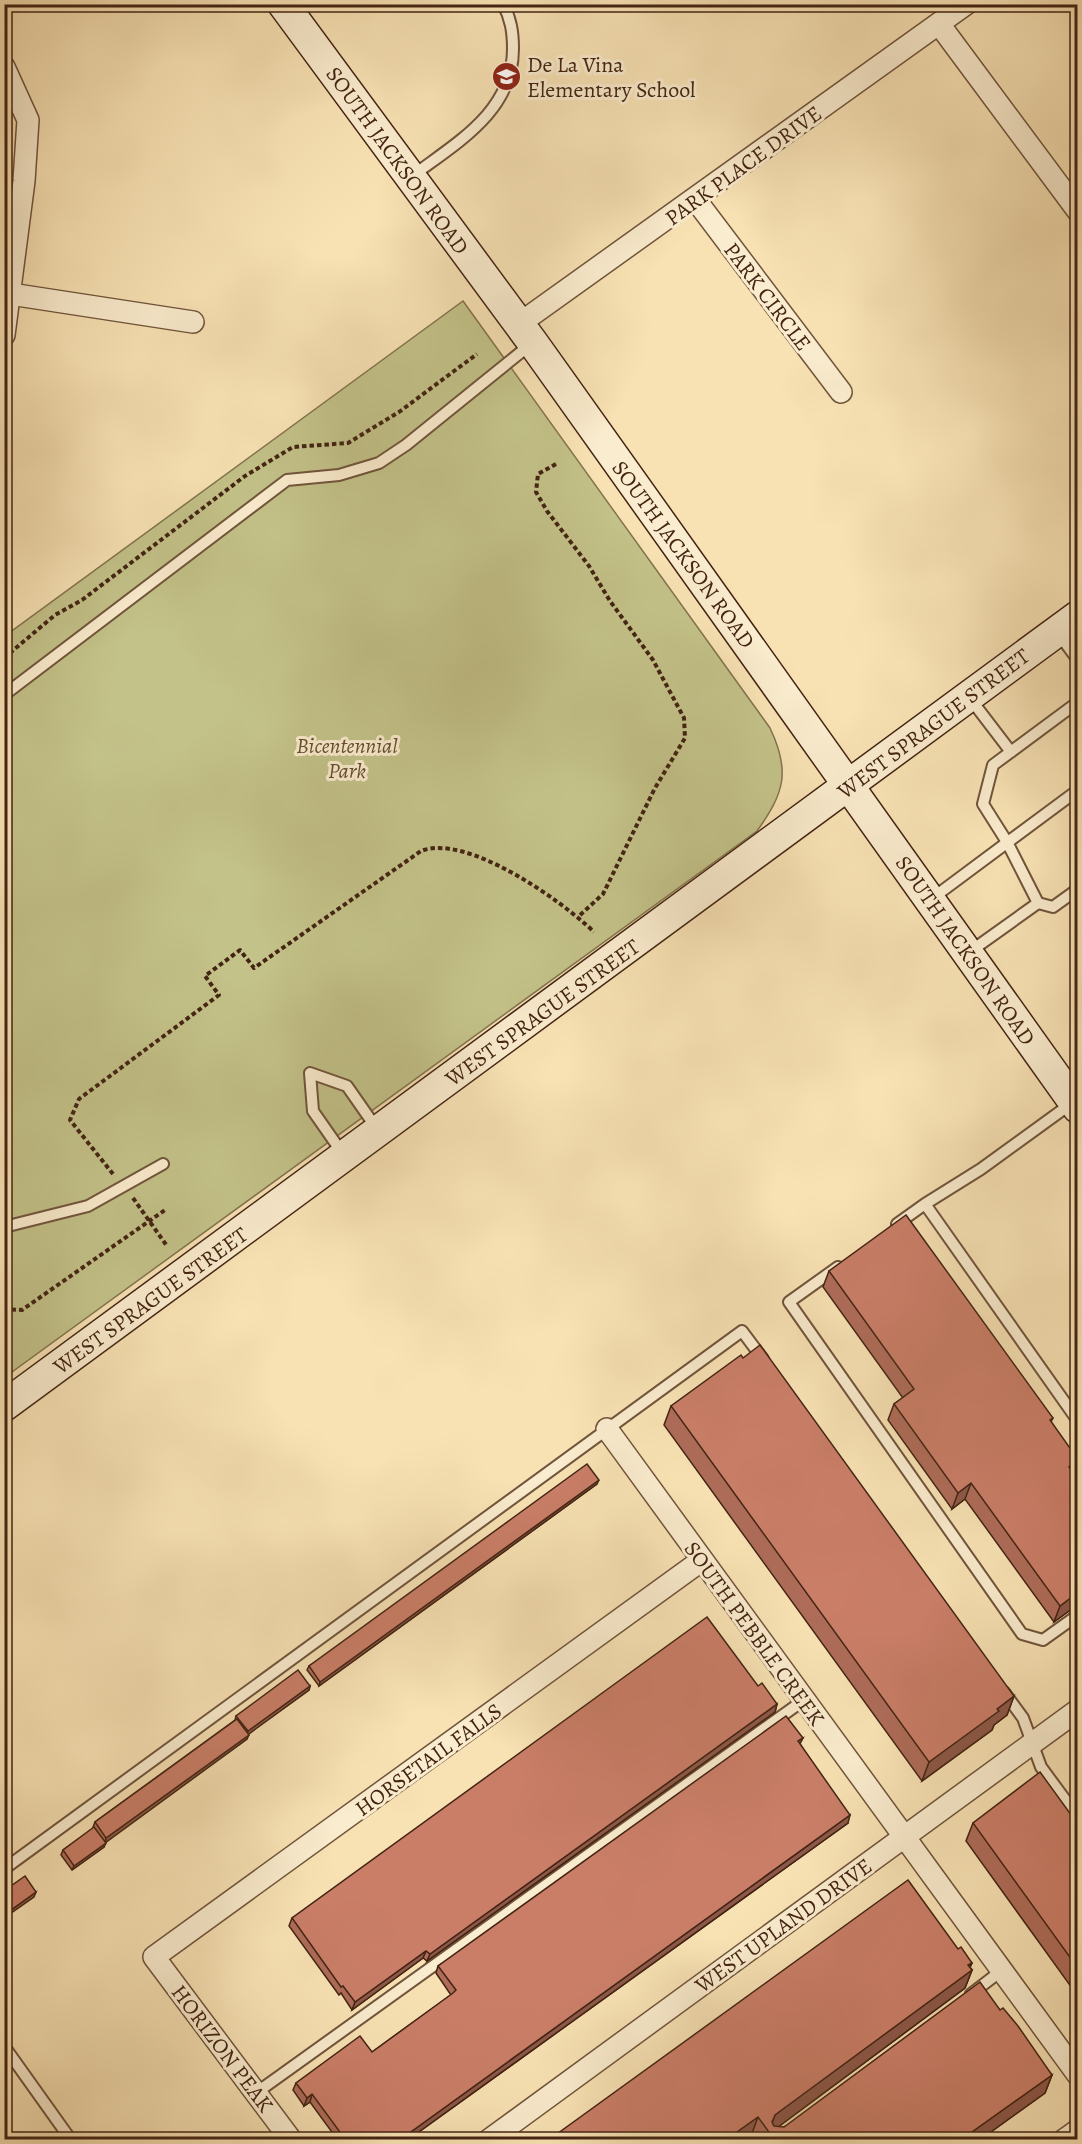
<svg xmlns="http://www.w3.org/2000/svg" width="1082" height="2144" font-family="Alegreya,serif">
  <rect width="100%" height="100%" fill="#f8e2b4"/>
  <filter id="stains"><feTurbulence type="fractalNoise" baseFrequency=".00333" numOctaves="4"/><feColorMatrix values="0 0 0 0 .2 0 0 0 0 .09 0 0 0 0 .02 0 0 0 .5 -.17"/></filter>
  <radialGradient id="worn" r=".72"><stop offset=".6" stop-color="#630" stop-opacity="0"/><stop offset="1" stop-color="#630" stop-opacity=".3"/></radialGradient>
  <path fill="#c3c289" stroke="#83734e" stroke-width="1.5" d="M463,301L770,728C791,772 784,793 757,831L5,1377V636Z"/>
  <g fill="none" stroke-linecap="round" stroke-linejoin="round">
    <defs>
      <path id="lane" d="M411,177C456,143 513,112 513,49C513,32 511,19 503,4
        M1058,633L1078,660
        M4,695L287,480L339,475L379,463L406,445L531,344
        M969,697L1011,752
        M930,900L1078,790
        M1038,903L1007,842L983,804L993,765L1078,702
        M968,953L1038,903L1053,907L1078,889
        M1072,1103L981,1169L925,1204L1078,1421
        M343,1154L313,1111L310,1073L347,1086L377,1129
        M897,1224L925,1204
        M4,1227L88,1206L163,1164
        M838,1267L789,1302L1022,1634L1043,1640L1078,1615
        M1004,1692L1023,1718L1041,1767L1078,1817
        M4,1869L742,1331L763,1359
        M971,1994L1001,1971
        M4,2046L71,2140
        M256,2093L804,1700"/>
      <path id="street" d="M939,24L1078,211
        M4,67L28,120L24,181L4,335
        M695,199L841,392
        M4,293L193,322
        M519,324L966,4
        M607,1429L1078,2075
        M291,2140L154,1957L702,1560
        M489,2140L1078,1710
        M1064,2140L1078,2130"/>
      <path id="secondary" d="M283,4L533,343L1078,1108
        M4,1406L1078,616"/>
    </defs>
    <use href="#lane" stroke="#70543b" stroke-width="14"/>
    <use href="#street" stroke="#70543b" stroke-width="24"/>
    <use href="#secondary" stroke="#432413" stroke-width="33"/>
    <path stroke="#432413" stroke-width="4" stroke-dasharray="4.5 3" stroke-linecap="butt" d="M556,464L538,474L536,492L547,511L589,566L610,601L653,660L684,718L685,738L655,788L603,894L578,917
      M4,658L55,615L82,600L245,476L293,447L348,443L399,412L477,354
      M113,1174L70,1120L79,1099L219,995L205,976L240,950L254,968L421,851C467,833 562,901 594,932
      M133,1198L167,1246
      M4,1309L22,1310L165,1210"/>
    <use href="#lane" stroke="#faecce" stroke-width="10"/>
    <use href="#street" stroke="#faecce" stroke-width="21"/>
    <use href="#secondary" stroke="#faecce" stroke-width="30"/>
  </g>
  <path fill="#ae6c59" stroke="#432413" stroke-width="1.5" d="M829,1271L1053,1418L1051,1422L1077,1462L1073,1473L1077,1605L1054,1622L965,1499L952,1509L888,1420L894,1404L903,1398L823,1287Z
    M671,1406L1014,1696L1007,1715L994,1725L992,1730L922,1781L664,1425Z
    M597,1484L319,1686L307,1670L309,1666Z
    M310,1686L309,1690L248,1734L247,1739L105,1842L104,1847L72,1870L61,1855L63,1850L94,1828L93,1827L95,1822L235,1720L236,1716Z
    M758,1686L777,1704L775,1712L427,1961L423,1958L352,2010L341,1993L339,1995L289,1926L292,1918Z
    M803,1738L800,1744L848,1823L409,2139H337L310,2102L304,2106L293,2090L296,2083L372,2052L451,1995L436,1973L438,1966Z
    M973,1823H1077V1995L966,1841Z
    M958,1949L972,1963L970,1967L972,1970L965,1988L778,2127H784L1000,2010L1052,2075L1045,2093L981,2139H754L751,2136L550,2139Z"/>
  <path fill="#8d5849" stroke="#432413" stroke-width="1.5" d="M1077,1460V1462L1073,1476L1069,1467Z
    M599,1480L597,1484L319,1686L320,1682Z
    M971,1483L965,1499L952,1509L958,1493Z
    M1077,1593V1605L1054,1622L1060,1606Z
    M310,1686L309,1690L246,1736L248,1731Z
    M1014,1696L1007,1715L994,1725L992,1730L922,1781L929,1762Z
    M777,1704L775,1712L427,1961L430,1954Z
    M249,1735L247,1739L105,1843L106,1838Z
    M850,1815L848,1823L409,2139H401Z
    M106,1843L104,1847L72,1870L74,1866Z
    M36,1892L34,1897L4,1918V1915Z
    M426,1951L423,1958L352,2010L355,2002Z
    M972,1963L968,1972L972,1970L965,1988L770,2133L769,2132L775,2115Z
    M1052,2075L1045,2093L981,2139H962Z
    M312,2094L310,2102L304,2106L307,2098Z
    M758,2117L751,2136L746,2139H727Z"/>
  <path fill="#ca7e68" stroke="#432413" stroke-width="1.5" d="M906,1215L1053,1418L1050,1420L1077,1458V1460L1069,1467L1077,1479V1593L1060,1606L971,1483L958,1493L894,1404L914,1389L829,1271Z
    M760,1345L1014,1696L997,1709L999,1711L929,1762L671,1406L741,1355L743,1358Z
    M587,1464L599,1480L320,1682L309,1666Z
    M707,1617L758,1686L762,1683L777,1704L430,1954L426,1951L355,2002L343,1986L341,1987L292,1918Z
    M298,1670L310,1686L248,1731L236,1716Z
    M786,1716L803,1738L798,1741L850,1815L401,2139H345L312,2094L307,2098L296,2083L360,2036L372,2052L453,1993L456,1990L438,1966Z
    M237,1719L249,1735L106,1838L95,1822Z
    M1040,1772L1077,1823V1967L973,1823Z
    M94,1827L106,1843L74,1866L63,1850Z
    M25,1876L36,1892L4,1915V1891Z
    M908,1880L958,1949L961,1947L972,1963L968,1965L972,1970L775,2115L772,2122L774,2126L784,2127L980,1982L1000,2010L1003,2008L1018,2026L1052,2075L962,2139H774L758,2117L727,2139H550Z"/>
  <defs>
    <symbol id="school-disc" viewBox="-11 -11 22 22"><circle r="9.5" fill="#8f2418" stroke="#faecce"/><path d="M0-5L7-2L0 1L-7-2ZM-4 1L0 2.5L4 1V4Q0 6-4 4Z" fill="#fff"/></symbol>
  </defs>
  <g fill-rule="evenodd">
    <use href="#school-disc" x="490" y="60" width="33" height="33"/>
  </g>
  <g text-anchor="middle" stroke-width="6" stroke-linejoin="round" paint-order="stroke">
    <g font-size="22" fill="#432413" stroke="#faecce" text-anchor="start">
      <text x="527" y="72">De La Vina<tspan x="527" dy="25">Elementary School</tspan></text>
    </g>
    <g font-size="22" fill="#432413" stroke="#faecce">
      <text transform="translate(398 160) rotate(54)" y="8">SOUTH JACKSON ROAD</text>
      <text transform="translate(743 165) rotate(-36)" y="8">PARK PLACE DRIVE</text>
      <text transform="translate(768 296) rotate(53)" y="8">PARK CIRCLE</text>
      <text transform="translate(684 554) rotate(54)" y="8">SOUTH JACKSON ROAD</text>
      <text transform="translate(933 723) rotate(-37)" y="8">WEST SPRAGUE STREET</text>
      <text transform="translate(966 950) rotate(55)" y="8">SOUTH JACKSON ROAD</text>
      <text transform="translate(542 1012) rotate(-36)" y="8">WEST SPRAGUE STREET</text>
      <text transform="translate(150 1300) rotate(-36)" y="8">WEST SPRAGUE STREET</text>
      <text transform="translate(755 1633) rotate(54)" y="8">SOUTH PEBBLE CREEK</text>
      <text transform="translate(428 1759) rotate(-36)" y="8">HORSETAIL FALLS</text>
      <text transform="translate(783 1925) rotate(-36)" y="8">WEST UPLAND DRIVE</text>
      <text transform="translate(223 2048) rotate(53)" y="8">HORIZON PEAK</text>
    </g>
    <g font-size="22" font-style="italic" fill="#634c30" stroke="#faecce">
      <text x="347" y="753">Bicentennial<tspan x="347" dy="25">Park</tspan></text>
    </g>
  </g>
  <rect width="1082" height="2144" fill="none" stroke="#f8e2b4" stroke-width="24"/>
  <rect x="6" y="6" width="1070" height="2132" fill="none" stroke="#432413" stroke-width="3"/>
  <rect x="12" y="12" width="1058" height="2120" fill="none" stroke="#432413" stroke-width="1.5"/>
  <rect width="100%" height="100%" filter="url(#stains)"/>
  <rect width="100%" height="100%" fill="url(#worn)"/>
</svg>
